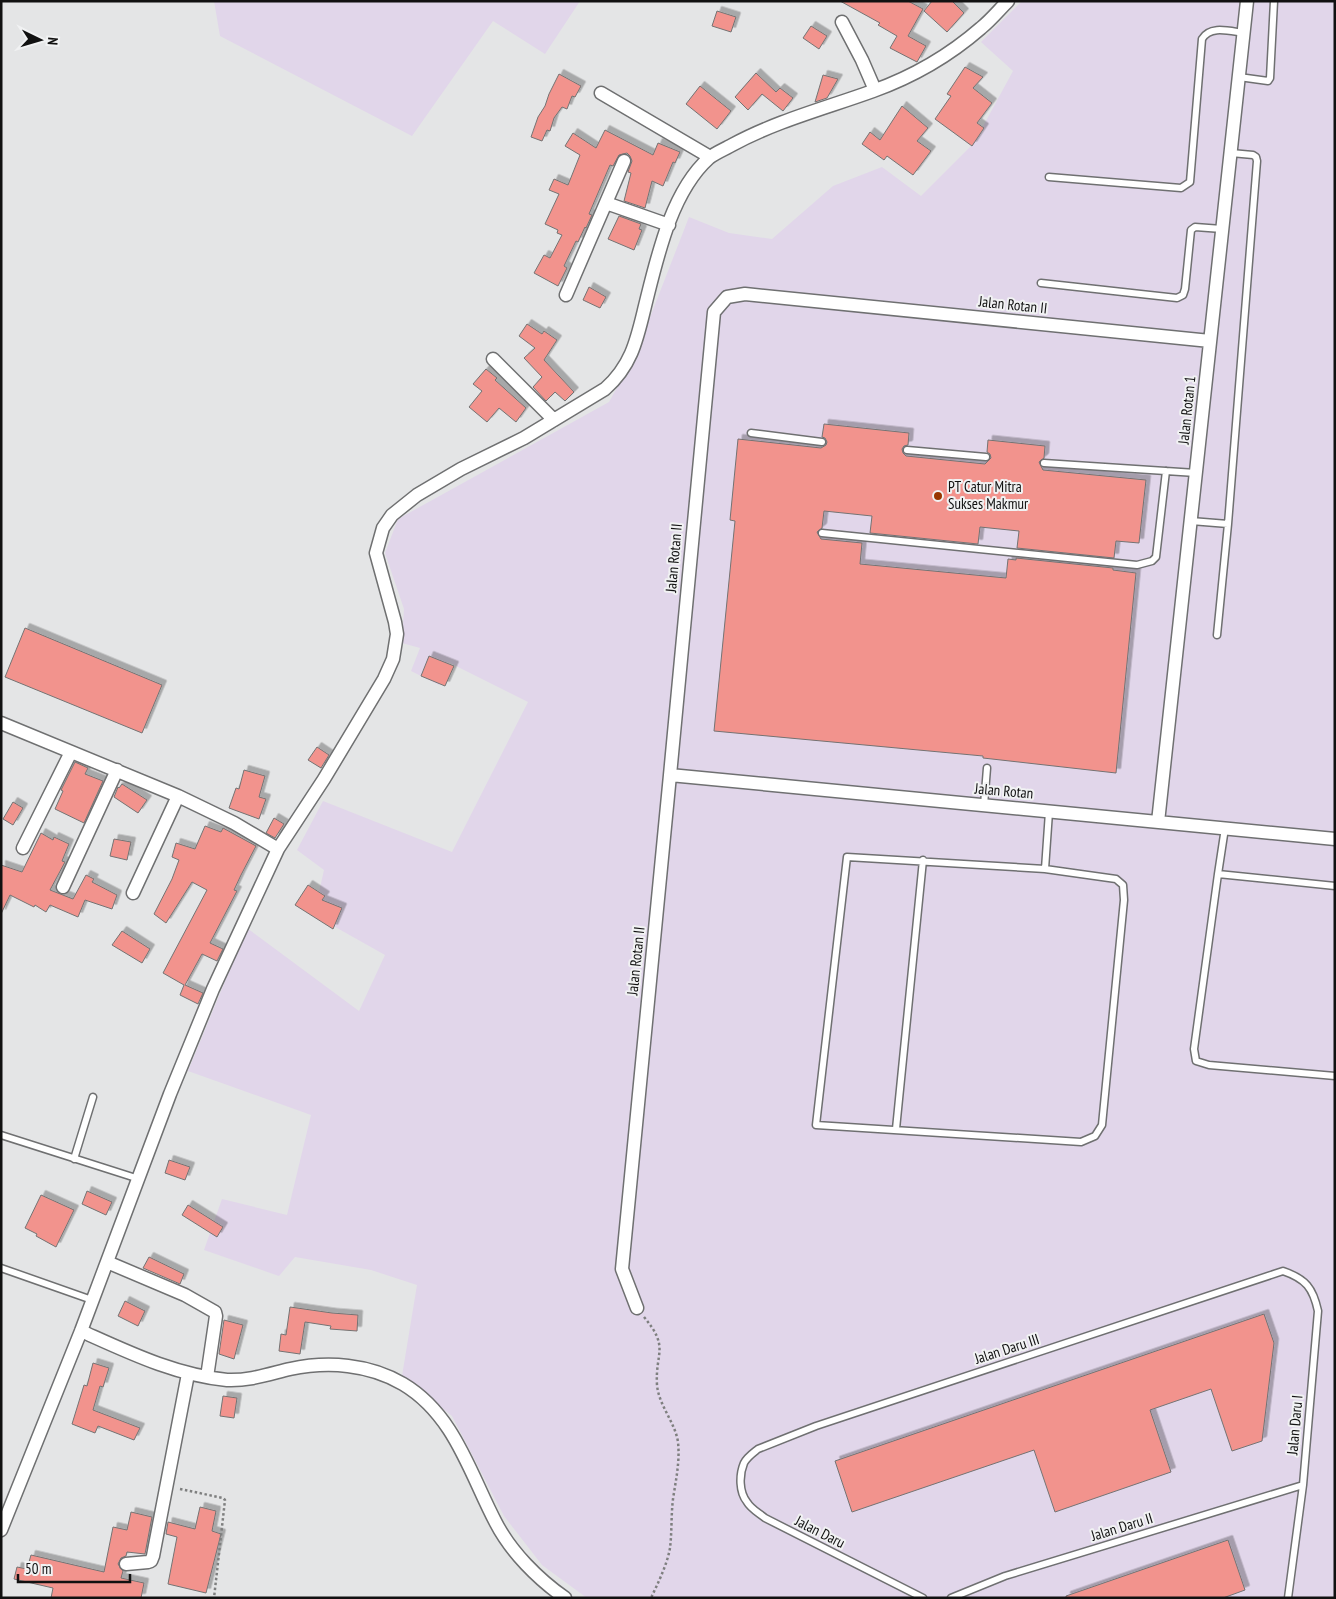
<svg xmlns="http://www.w3.org/2000/svg" width="1336" height="1599" font-family="'PT Sans Narrow',sans-serif">
  <defs>
    <filter id="shadow"><feDropShadow dx="4.5" dy="-4.5" stdDeviation="0" flood-color="#0004"/></filter>
  </defs>
  <rect width="100%" height="100%" fill="#e4e5e6"/>
  <path fill="#e1d6ea" d="M214,1H580L545,54L493,21L412,136L220,36Z
    M1022,1H1335V1598H587L542,1565L504,1516L452,1416L402,1376L417,1285L371,1270L295,1257L279,1276L204,1250L222,1199L287,1215L311,1115L188,1071L247,928L359,1011L385,955L314,915L324,870L297,850L323,801L452,852L528,702L448,662L439,685L411,671L420,648L402,643L404,609L385,553L398,519L609,402L635,356L689,217L729,233L772,239L833,186L882,167L921,196L974,143L1013,71L981,42Z"/>
  <path fill="#f2938d" stroke="#747373" filter="url(#shadow)" d="M840,1H908L923,9L908,36L926,46L917,62L890,48L897,36L878,25L880,23Z
    M932,1H952L964,13L947,32L924,11Z
    M717,11L736,17L731,32L712,26Z
    M811,26L827,36L819,49L803,38Z
    M965,67L983,77L973,88L992,103L977,123L984,128L972,146L935,119L951,96L947,94Z
    M756,73L776,92L780,88L793,98L783,111L762,94L748,110L735,97Z
    M559,74L581,86L575,97L572,96L567,109L562,107L554,118L550,131L547,130L542,141L531,137L538,117L545,106L549,94Z
    M823,75L838,79L827,98L815,102Z
    M700,86L731,111L717,129L686,104Z
    M902,106L928,128L917,141L931,151L913,175L887,156L884,160L862,144L870,132L880,140Z
    M605,130L653,155L658,143L680,152L675,163L673,162L663,186L652,181L645,208L624,201L631,173L628,172L632,161L630,156L627,153L619,155L613,166L610,165L589,214L592,215L586,228L585,227L578,242L576,241L564,266L567,268L558,286L534,273L544,255L550,258L562,235L557,233L558,230L545,224L559,194L549,190L554,179L568,185L580,155L565,146L573,133L596,148Z
    M619,216L641,224L639,229L642,230L634,250L608,239Z
    M589,287L606,297L600,308L583,300Z
    M527,324L542,334L544,331L557,340L544,360L574,392L565,401L555,392L546,401L533,387L542,377L524,358L535,348L519,336Z
    M486,369L497,378L495,380L526,408L516,422L499,408L487,422L469,407L482,391L473,384Z
    M824,424L909,433L908,445L904,446L902,449L903,453L906,456L985,464L991,458L990,454L987,452L988,440L1045,446L1044,458L1039,462L1043,470L1146,480L1139,543L1116,541L1114,558L1017,548L1019,531L980,527L978,544L870,533L872,516L824,511L822,528L817,532L821,539L862,543L860,564L1006,578L1008,559L1016,560V558L1113,568V570L1136,573L1116,773L983,758V756L714,731L735,521L730,520L738,439L821,448L826,445L827,442L825,438L822,437Z
    M25,628L162,685L142,733L5,677Z
    M429,656L454,666L445,686L421,676Z
    M317,747L329,755L321,768L308,760Z
    M75,762L88,768L85,774L103,781L84,823L55,809L63,791L61,790Z
    M244,770L265,776L259,797L266,799L259,819L229,808L236,788L239,789Z
    M122,784L147,800L138,813L114,797L118,787L119,788Z
    M13,802L23,808L13,825L3,819Z
    M274,818L284,824L275,838L266,833Z
    M205,826L221,832L223,828L256,846L241,875L234,890L237,891L210,943L223,949L217,961L202,954L185,985L203,993L198,1004L180,995L184,985L163,973L207,890L192,882L166,923L154,914L172,879L179,860L172,857L176,843L195,849Z
    M41,833L53,840L54,837L69,844L62,861L65,862L50,890L73,899L86,875L94,879L92,882L117,895L112,909L85,900L78,917L50,905L46,912L35,905L34,907L10,895L1,914V865L22,872Z
    M114,839L131,842L127,860L110,856Z
    M308,885L325,896L322,900L342,908L333,929L295,905Z
    M122,931L150,949L142,963L112,945Z
    M169,1160L190,1167L185,1180L165,1173Z
    M87,1191L112,1202L106,1215L82,1204Z
    M41,1195L74,1210L56,1247L36,1236L37,1234L25,1228Z
    M188,1205L223,1227L217,1237L182,1215Z
    M149,1257L184,1274L180,1284L143,1268Z
    M125,1301L145,1311L138,1326L118,1316Z
    M290,1307L332,1313L358,1315L357,1331L330,1329L331,1326L305,1322L300,1354L279,1351L281,1334L286,1335Z
    M1264,1314L1274,1343L1262,1441L1232,1451L1211,1389L1150,1410L1171,1472L1055,1512L1034,1450L852,1512L835,1461Z
    M224,1320L243,1325L234,1359L219,1354Z
    M93,1363L109,1368L103,1387L100,1386L93,1410L140,1428L134,1440L98,1426L95,1433L72,1424L84,1385L87,1386Z
    M223,1396L237,1398L234,1418L220,1416Z
    M200,1507L216,1511L212,1531L221,1534L206,1593L168,1584L177,1537L166,1534L168,1522L195,1529Z
    M131,1512L152,1517L145,1554L127,1552L126,1556L121,1558L118,1564L123,1571L121,1578L144,1583L141,1598H51L53,1588L14,1579L17,1567L27,1569L31,1555L104,1572L113,1527L127,1530Z
    M1228,1540L1245,1590L1223,1598H1066V1596Z"/>
  <g fill="none" stroke-linecap="round" stroke-linejoin="round">
    <defs>
      <path id="service" d="M1239,77L1268,81L1270,78L1274,1
        M1049,177L1181,188L1190,182L1202,39C1210,25 1229,31 1244,33
        M1041,283L1177,298L1183,295L1185,289L1191,230L1195,227L1222,229
        M751,433L822,442
        M907,450L986,457
        M1044,463L1196,473
        M1191,521L1228,524L1257,161L1256,157L1253,155L1231,153
        M822,533L1137,565L1152,561L1156,557L1166,471
        M1217,635L1228,524
        M984,805L987,768
        M1225,828L1218,874L1335,886
        M1045,869L847,857L816,1125L1081,1142L1095,1136L1102,1125L1124,900L1123,885L1116,879L1045,869L1049,812
        M1218,874L1194,1049L1196,1061L1209,1065L1335,1076
        M896,1129L923,860
        M1,1135L139,1179
        M74,1159L93,1097
        M1,1268L92,1300
        M923,1598L765,1518C759,1513 751,1509 747,1502C739,1492 739,1475 744,1463C747,1457 753,1453 758,1449L816,1426L1283,1271C1306,1279 1313,1288 1318,1311L1303,1485L1288,1598
        M951,1598L1005,1576L1303,1485"/>
      <path id="minor" d="M842,22L862,60L875,90
        M601,93L710,157
        M606,203L669,225
        M566,295L624,161
        M493,359L554,420
        M1,723L178,796L234,823L278,849
        M670,775L1335,839
        M1158,822L1247,1
        M23,848L71,752
        M63,887L117,770
        M133,893L178,796
        M107,1262L185,1295L215,1312L216,1316L207,1377
        M637,1308L622,1269L670,775L714,312L727,297L745,294L1210,341
        M81,1331C128,1352 175,1375 227,1380C249,1381 269,1374 290,1369C328,1361 369,1364 403,1384C455,1415 470,1474 496,1523C511,1552 538,1579 565,1598
        M1,1530L81,1331L170,1094L213,989L278,849L324,779L384,679L393,659L397,634L395,622L376,553L383,528L392,515L417,495L461,469L524,438L605,389C632,365 637,339 645,306C657,258 671,192 709,158C715,153 725,149 732,145C776,121 826,108 873,91C912,77 950,55 981,28C991,20 999,10 1008,1
        M126,1564L148,1562L151,1561L153,1556L188,1374"/>
    </defs>
    <use href="#service" stroke="#6f7071" stroke-width="9"/>
    <use href="#minor" stroke="#6f7071" stroke-width="15"/>
    <path stroke="#7e7f7f" stroke-width="2.5" stroke-dasharray="2.5 2.5" stroke-linecap="butt" d="M644,1317C670,1348 655,1352 657,1385C659,1406 675,1422 678,1442C680,1462 676,1479 673,1499C671,1515 672,1532 670,1548C667,1565 658,1583 651,1598
      M180,1489L223,1498L225,1500L214,1598"/>
    <use href="#service" stroke="#fff" stroke-width="6"/>
    <use href="#minor" stroke="#fff" stroke-width="12"/>
  </g>
  <circle fill="#993500" stroke="#f1f2f3" stroke-width="2" cx="938" cy="496" r="5"/>
  <g text-anchor="middle" stroke-width="4" stroke-linejoin="round" paint-order="stroke">
    <g font-size="15" fill="#111" stroke="#f1f2f3">
      <text transform="translate(1013 305) rotate(6)" y="5">Jalan Rotan II</text>
      <text transform="translate(1187 410) rotate(-84)" y="5">Jalan Rotan 1</text>
      <text transform="translate(674 558) rotate(-85)" y="5">Jalan Rotan II</text>
      <text transform="translate(1004 791) rotate(5)" y="5">Jalan Rotan</text>
      <text transform="translate(636 961) rotate(-84)" y="5">Jalan Rotan II</text>
      <text transform="translate(1007 1349) rotate(-18)" y="5">Jalan Daru III</text>
      <text transform="translate(1295 1425) rotate(-85)" y="5">Jalan Daru I</text>
      <text transform="translate(1122 1527) rotate(-17)" y="5">Jalan Daru II</text>
      <text transform="translate(820 1532) rotate(27)" y="5">Jalan Daru</text>
    </g>
    <g font-size="15" fill="#111" stroke="#f1f2f3" text-anchor="start">
      <text x="948" y="492">PT Catur Mitra<tspan x="948" dy="17">Sukses Makmur</tspan></text>
    </g>
  </g>
  <rect width="1336" height="1599" fill="none" stroke="#111111" stroke-width="5"/>
  <g transform="translate(40 40) rotate(95)" stroke="#f1f2f3" stroke-width="4" paint-order="stroke">
  <path d="M0-4L9 19L0 12L-9 19Z" fill="#111111"/>
  <text y="-8" font-size="14" font-weight="bold" text-anchor="middle" fill="#111111">N</text>
  </g>
  <path d="M18 1574v8h112v-8" fill="none" stroke="#111111" stroke-width="2.5"/>
  <text x="25" y="1574" font-size="15" fill="#111111" stroke="#f1f2f3" stroke-width="4" paint-order="stroke">50 m</text>
</svg>
